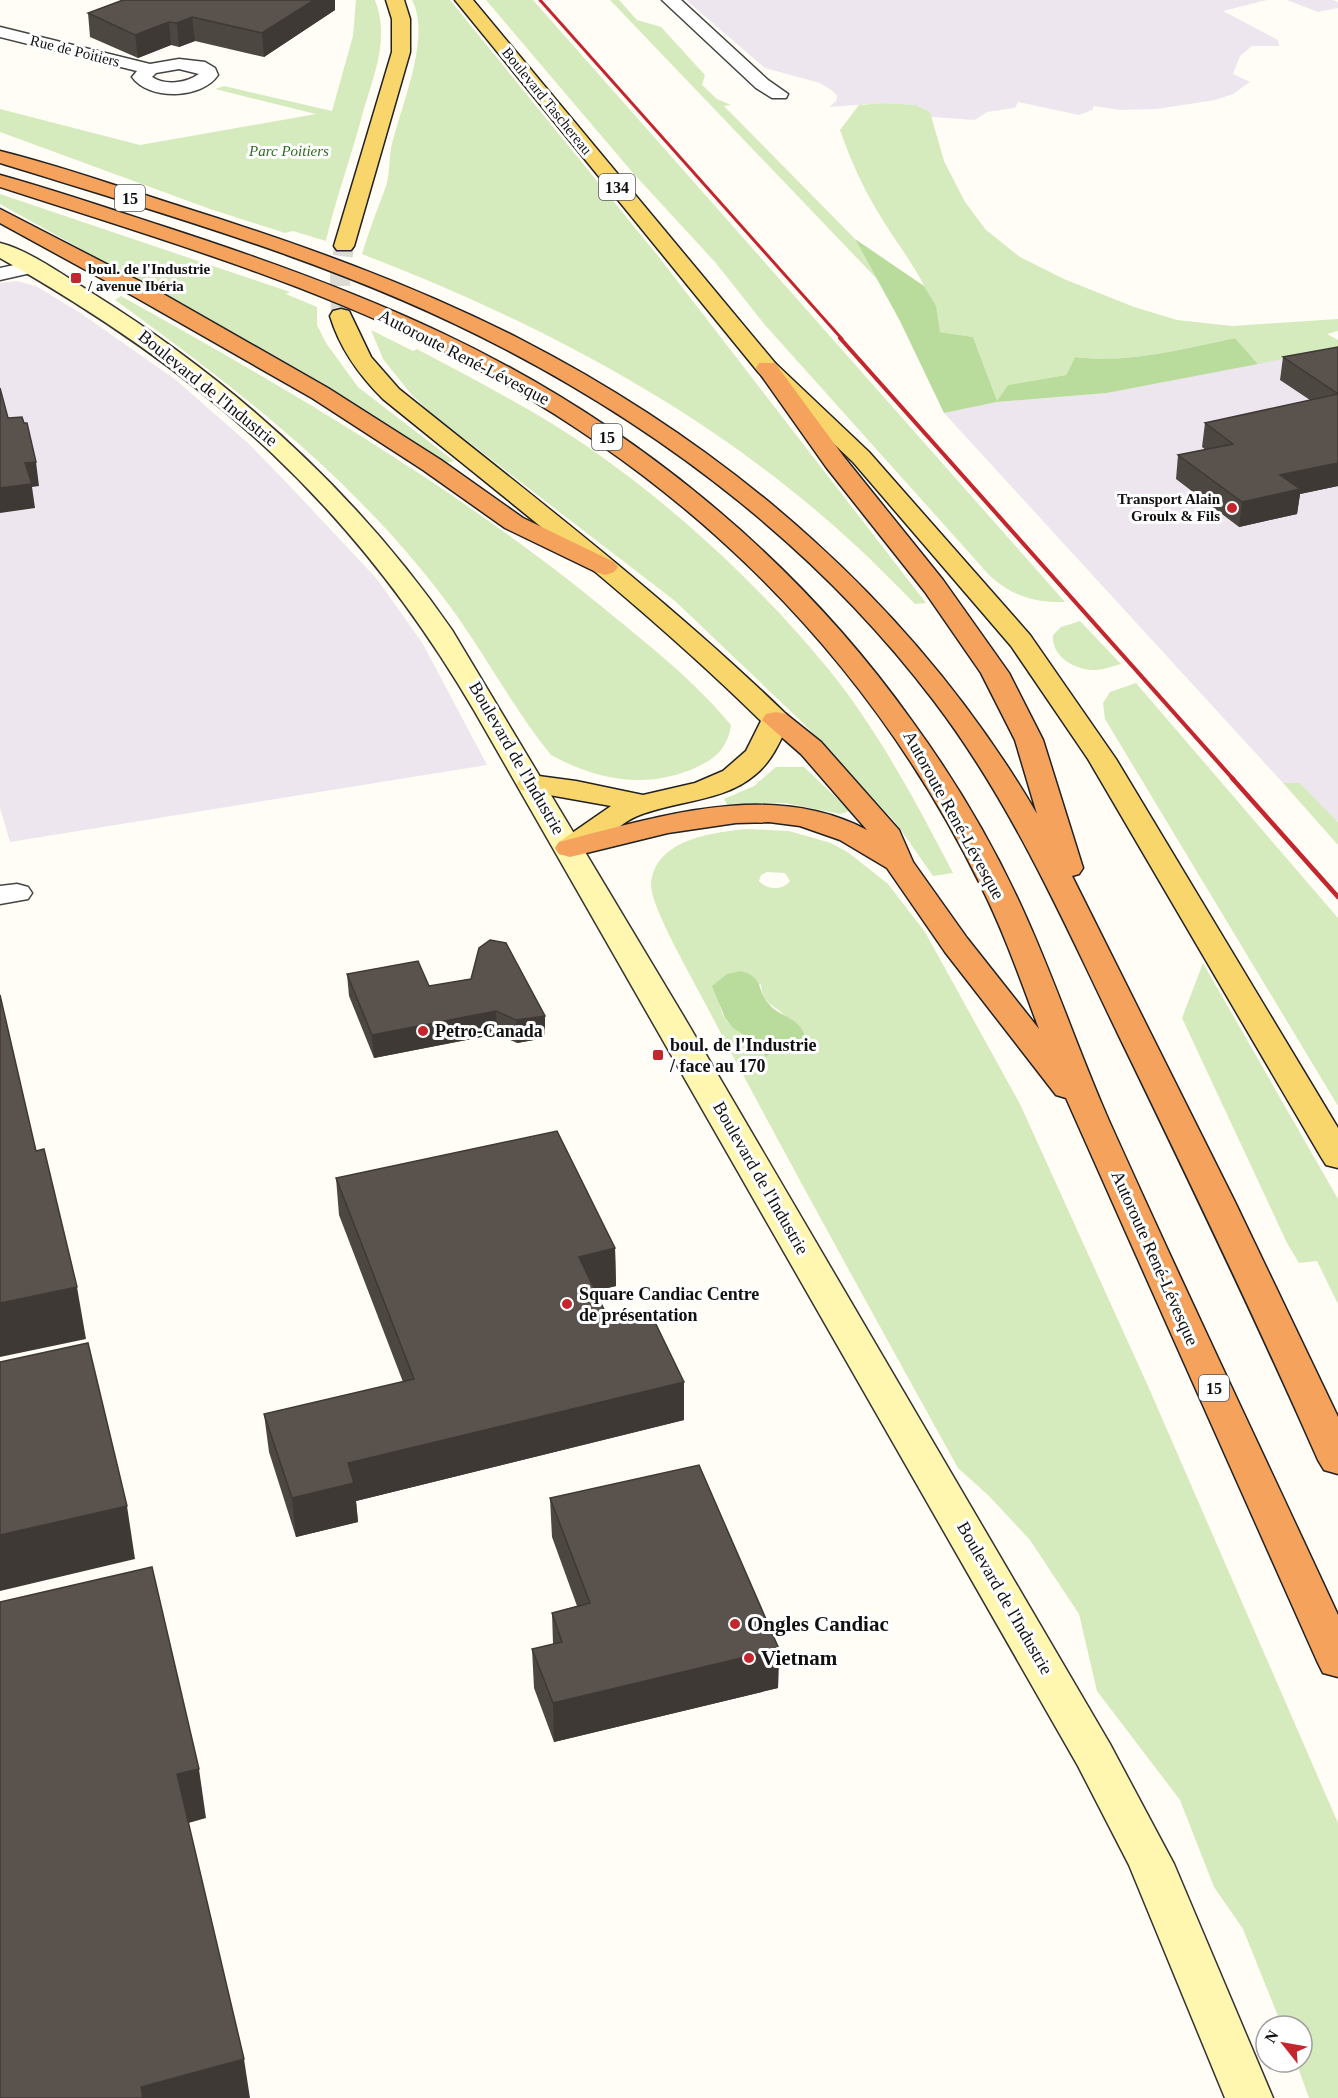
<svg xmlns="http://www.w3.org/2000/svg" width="1338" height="2098" font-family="Georgia,serif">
  <rect width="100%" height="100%" fill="#fffdf5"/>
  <path fill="#eee6ef" d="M686,0H1267L1223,11L1278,40L1279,46H1252L1240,56L1233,74L1250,82L1233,94L1215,100L1157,109L1120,110L1094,106L1092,110L1079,115L1018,102L1015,108L987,112L975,120L931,117L930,112L916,105L885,103L829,107L836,101L837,96L834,92L820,83L765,68Z
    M1287,0H1333L1338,2V8L1318,12Z
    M17,281L36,286L82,314L176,380L249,444L286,482L377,579L423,644L487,765L10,842L0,808V283Z
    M1338,348V822L1300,783H1283L944,413L997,402L1107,393Z"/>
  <path fill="#d5ebbd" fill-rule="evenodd" d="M356,0H375C390,38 374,75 363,112C352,155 336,197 326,241L293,231L285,233L210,209L0,132V109L140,145L316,114L215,89L224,86L332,111L353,36Z
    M412,0H450L658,256L926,603L915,604C895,584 875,563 854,544C714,414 539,322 362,254C369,231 377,210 385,189C390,176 389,161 391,148C400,108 432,37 412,0Z
    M486,0H533L1065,602C1035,603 1012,596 990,576L765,325L715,262L633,173Z
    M610,0H619L637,20L661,27L705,75L702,85L717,99L731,105L724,106L855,239L877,279Z
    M885,103L916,105L930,112L944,161L965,202L986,230L1020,257L1064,279L1134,307L1177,320L1232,326L1338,319V331L1327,334L1338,340V348L1258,364L1235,338C1182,349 1129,364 1075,357L1066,375L1008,385L997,402L973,337L940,332C932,285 903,254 879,214C863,188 850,159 840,130L859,105Z
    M0,194L290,292L286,294L317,307V325L326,343L358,387L454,461L446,463L324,384L0,204Z
    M121,296C288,389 452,485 601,606C646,643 694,680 731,725C728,746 718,757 699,766C650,790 598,781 551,755C513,708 485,654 449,605C358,482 238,389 115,300Z
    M371,330L413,351L417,349C481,383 551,419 609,462C690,521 767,594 830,671C879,732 917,804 953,873L933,876L896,823L804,724L675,601L431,413L411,394L383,359Z
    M1080,621L1121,664C1113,666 1105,669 1097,670C1076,671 1051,657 1053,635L1061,627Z
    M1136,683L1338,918V1106L1105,719L1103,703L1110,692Z
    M776,767H804L850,811L840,814L785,803L727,804L724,799L754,786Z
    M1283,783H1300L1338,822V845Z
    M745,829L789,831L831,843L849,853L888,884L925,932L1020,1104L1148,1386L1338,1823V2098H1309L1296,2062H1302V2026H1282L1243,1929L1214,1887L1180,1800L1097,1691L1079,1614L1030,1540L989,1496L958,1468C873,1314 787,1159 705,1003C693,979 650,906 651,884C655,839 712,833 745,829ZM767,872L785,873L790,881C782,891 767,890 759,881L761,875ZM761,984C763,1004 769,1001 782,1013C790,1022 796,1037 802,1047L780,1046L767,1056C762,1052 758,1047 754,1042C740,1025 723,1031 719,1000Z
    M1203,963L1338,1199V1304L1317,1261L1299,1263L1287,1243L1182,1018Z"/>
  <path fill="#b9dc9c" d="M855,239L924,286L936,306L940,332L973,337L997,401L1008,385L1066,375L1075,357C1129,364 1182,349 1235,338L1258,364L1107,393L997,402L944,413L900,321Z
    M741,971C765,978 756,990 769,1004C779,1017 798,1017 804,1034L801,1040L803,1047L780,1046L766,1057L753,1040L733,1028L725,1018L712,986L727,974Z"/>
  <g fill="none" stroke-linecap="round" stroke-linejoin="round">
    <path stroke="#dbdad3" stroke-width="20" stroke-dasharray="20 10" stroke-linecap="butt" d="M341,316L340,277L344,246"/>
    <defs>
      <path id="street" d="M662,0H681L768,80L788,94L786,98H772L756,88Z
        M0,27L150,64L179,59L205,62L215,68L218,75C202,99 149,101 132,77L137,71L0,37ZM179,69L199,74C186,83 166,86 152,77L156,73Z
        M33,261L40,263L44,267L40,271L0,280V268Z
        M17,884L28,887L32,893L28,899L0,904V886Z"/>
      <path id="secondary" d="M0,243C29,250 66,277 92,293C233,381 357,493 452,630L684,1017L1110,1744L1174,1864L1273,2098H1225L1129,1865L1078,1766L475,712C354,505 207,375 0,258Z"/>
      <path id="primary" d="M386,0H404L410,19V52L354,246L351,250H337L334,246L392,52V19Z
        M455,0H473L775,363L869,452L1030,635L1116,759L1338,1128V1168L1326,1165L1321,1157L1088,759L1011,646L853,462L759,373Z
        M341,309L349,311L371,357L399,389C530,494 665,597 786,714L790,720C781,739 773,760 756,774C723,803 674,800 635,817C611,828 587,861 559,854L555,848L559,842L611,806L521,790L517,784L521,778L531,775L576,781L643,795L695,783L723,771L746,751L761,721C643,605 511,503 383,399C359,375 340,349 330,316L333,311Z"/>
      <path id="highway" d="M0,151C61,166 122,188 182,207C297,243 412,284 520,339C732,448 916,607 1037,814L1015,740L981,673L925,592L826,467L756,368L759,363H775L844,457L943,580L1009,673L1043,740L1083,868L1079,874L1072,876L1235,1202L1338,1417V1474L1324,1470L1318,1460C1255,1317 1187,1176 1118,1034C1063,920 1011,802 934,701C821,552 670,435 505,349C346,265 171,216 0,163Z
        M0,175C54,190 107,208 159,225C255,256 351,290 442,333C628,421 793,554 912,721C955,780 993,844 1023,910C1055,980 1079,1053 1110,1123C1184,1288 1262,1451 1338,1615V1677L1323,1673L1317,1661L1066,1098L1056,1095L945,952L887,868L840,840L800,826L769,822L736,823L668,833L570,857L559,854L555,848L559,842C658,817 770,779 867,830L801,754L762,720L766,714L776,712L786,714L821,742L899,830L913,862L967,938L1039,1029C1021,981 1004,932 981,886C863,644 670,462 429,344C292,277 145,234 0,187Z
        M0,209L151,287L328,388L441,460L523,518L614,562L618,567L614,572L605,575L596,572L505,528L423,470L312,398L135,297L0,223Z"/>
    </defs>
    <use href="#street" stroke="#444" stroke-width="3"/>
    <use href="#secondary" stroke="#333" stroke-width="3"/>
    <use href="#primary" stroke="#222" stroke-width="3"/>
    <use href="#highway" stroke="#222" stroke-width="3"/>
    <use href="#street" fill="#fff" fill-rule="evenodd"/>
    <use href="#secondary" fill="#fff6b0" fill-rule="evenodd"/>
    <use href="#primary" fill="#f9d66b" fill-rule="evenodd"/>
    <use href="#highway" fill="#f5a25d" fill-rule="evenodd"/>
    <path stroke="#c4262e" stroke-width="3" d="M540,0L842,339"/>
    <path stroke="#c4262e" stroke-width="4" d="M840,338L1234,780"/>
    <path stroke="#c4262e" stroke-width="4.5" d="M1232,778L1338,897"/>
  </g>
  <path fill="#4d4742" d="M123,0H335V10L264,57L195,41L179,47L171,45L138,58L90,37L88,13Z
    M1338,347V486L1300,494L1297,514L1239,527L1176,479L1178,455L1206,450L1202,447L1205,423L1310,400L1280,380L1283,357Z
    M347,974L545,1016V1038L517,1043L497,1034L374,1058L349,996Z
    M336,1178L615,1248L616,1286L595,1291L609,1320L684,1382V1420L356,1501L358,1522L296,1537L269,1452L264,1414L403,1382L339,1215Z
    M550,1498L779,1649L778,1688L554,1742L534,1688L532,1649L553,1644L552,1613L577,1606L552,1537Z"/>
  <path fill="#3f3936" d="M314,0H335V10L264,57L262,33Z
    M192,17L195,41L179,47L177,23Z
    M169,22L171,45L138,58L135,35Z
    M36,462L39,486L32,487L35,508L0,513V488L25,463Z
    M1338,463V486L1300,494L1297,514L1239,527L1242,502L1280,475Z
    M496,1011L497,1034L374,1058L372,1035Z
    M545,1016V1038L517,1043L516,1020Z
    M615,1248L616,1286L579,1295V1257Z
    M77,1287L86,1339L0,1357V1303Z
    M684,1382V1420L356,1501L358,1522L296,1537L292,1498L348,1463Z
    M127,1506L135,1559L0,1591V1535Z
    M779,1649L778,1688L554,1742L553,1703Z
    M199,1769L206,1818L185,1824L177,1774Z
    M244,2059L250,2098H143L141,2087Z"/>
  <path fill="#5a524d" stroke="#3f3936" stroke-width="1.5" d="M123,0H314L262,33L192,17L177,23L169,22L135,35L88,13Z
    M1338,347V463L1280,475L1300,489L1242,502L1178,455L1233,444L1205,423L1338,394L1283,357Z
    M0,388L8,418L22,417L24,423H27L36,462L25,463L32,484L0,488Z
    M490,940L506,943L545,1016L516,1020L496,1011L372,1035L347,974L418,961L429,986L471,979L479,948Z
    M0,995L36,1151L44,1149L77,1287L0,1303Z
    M557,1131L615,1248L579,1257L609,1320L649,1310L684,1382L348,1463L354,1483L292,1498L264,1414L414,1379L336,1178Z
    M88,1343L127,1506L0,1535V1362Z
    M699,1465L779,1649L553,1703L532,1649L562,1642L552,1613L590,1603L550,1498Z
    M152,1567L199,1769L177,1774L244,2059L141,2087L143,2098H0V1602Z"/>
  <g fill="#c4262e" stroke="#fff" stroke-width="2">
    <rect x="70" y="272" width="12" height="12" rx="3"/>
    <circle cx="1232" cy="508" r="6"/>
    <circle cx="423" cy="1031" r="6"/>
    <rect x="652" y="1049" width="12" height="12" rx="3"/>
    <circle cx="567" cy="1304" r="6"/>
    <circle cx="735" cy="1624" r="6"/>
    <circle cx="749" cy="1658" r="6"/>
  </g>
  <g text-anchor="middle" stroke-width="6" stroke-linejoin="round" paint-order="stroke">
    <g font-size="15" fill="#111" stroke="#fff">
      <text transform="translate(75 51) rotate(14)" y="5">Rue de Poitiers</text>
      <text transform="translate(547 101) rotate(51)" y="5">Boulevard Taschereau</text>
    </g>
    <g font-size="15" font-style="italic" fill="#2f6b1f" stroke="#fff">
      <text x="289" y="156">Parc Poitiers</text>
    </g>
    <g font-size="15" font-weight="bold" fill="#111" stroke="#fff" text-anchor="start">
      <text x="88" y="274">boul. de l'Industrie<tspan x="88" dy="17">/ avenue Ibéria</tspan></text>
      <text x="1220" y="504" text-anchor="end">Transport Alain<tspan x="1220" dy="17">Groulx &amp; Fils</tspan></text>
    </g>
    <g fill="#fff" stroke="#585858" stroke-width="1.5">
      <rect x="599" y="174" width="36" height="26" rx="4.5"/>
      <rect x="115" y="185" width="30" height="26" rx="4.5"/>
      <rect x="592" y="424" width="30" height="26" rx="4.5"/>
      <rect x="1199" y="1375" width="30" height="26" rx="4.5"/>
    </g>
    <g font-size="16" font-weight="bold" fill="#111">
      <text x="617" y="193">134</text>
      <text x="130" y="204">15</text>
      <text x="607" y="443">15</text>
      <text x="1214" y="1394">15</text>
    </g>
    <g font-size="18" fill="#111" stroke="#fff">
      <text transform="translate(464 357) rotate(27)" y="6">Autoroute René-Lévesque</text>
      <text transform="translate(208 388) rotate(39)" y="6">Boulevard de l'Industrie</text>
      <text transform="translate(517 758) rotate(60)" y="6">Boulevard de l'Industrie</text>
      <text transform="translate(954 815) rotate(61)" y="6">Autoroute René-Lévesque</text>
      <text transform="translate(761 1178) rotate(60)" y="6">Boulevard de l'Industrie</text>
      <text transform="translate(1155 1258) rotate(66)" y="6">Autoroute René-Lévesque</text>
      <text transform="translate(1005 1598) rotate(60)" y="6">Boulevard de l'Industrie</text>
    </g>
    <g font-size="18" font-weight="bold" fill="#111" stroke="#fff" text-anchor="start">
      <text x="435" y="1037">Petro-Canada</text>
      <text x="670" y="1051">boul. de l'Industrie<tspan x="670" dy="21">/ face au 170</tspan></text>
      <text x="579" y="1300">Square Candiac Centre<tspan x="579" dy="21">de présentation</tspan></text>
    </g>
    <g font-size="21" font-weight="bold" fill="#111" stroke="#fff" text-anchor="start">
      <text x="747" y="1631">Ongles Candiac</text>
      <text x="761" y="1665">Vietnam</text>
    </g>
  </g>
  <g transform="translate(1284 2044) rotate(301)"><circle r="28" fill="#ffffff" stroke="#a0a0a0" stroke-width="1.5"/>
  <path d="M0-4.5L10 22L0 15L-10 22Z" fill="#c4262e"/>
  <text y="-9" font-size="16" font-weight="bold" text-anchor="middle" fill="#111111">N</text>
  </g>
</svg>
